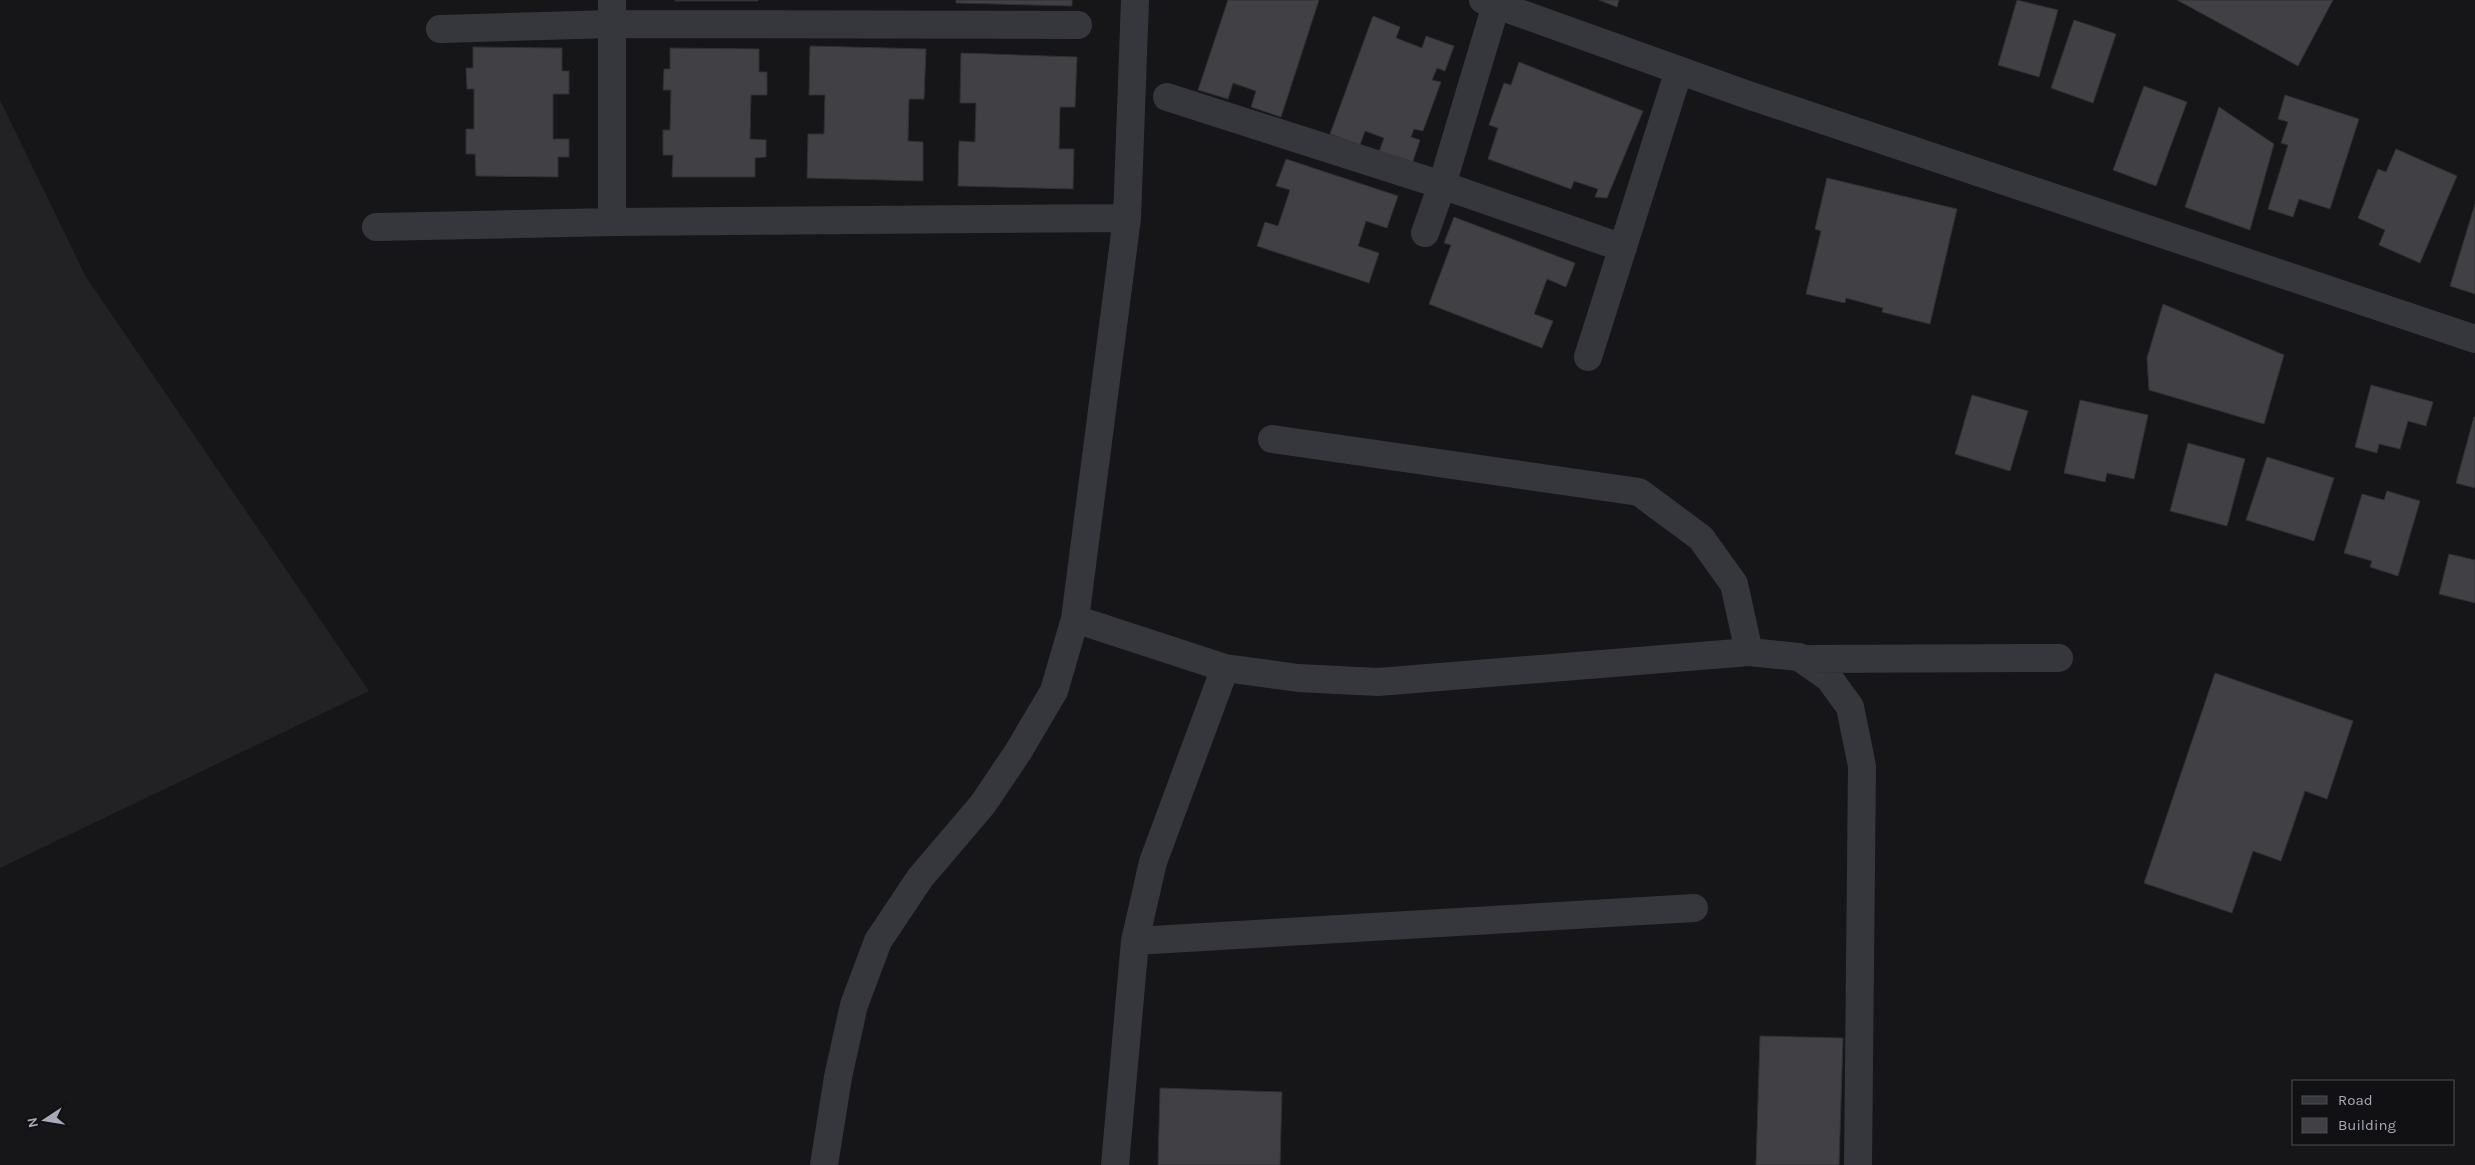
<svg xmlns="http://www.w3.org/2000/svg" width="2475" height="1165" font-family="Karla,sans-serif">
  <rect width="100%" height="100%" fill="#161618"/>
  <path fill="#222225" d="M0,100L86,277L369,691L0,868Z"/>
  <path fill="#404045" stroke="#303034" d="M758,0V1H675V0Z
    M956,0H1072V6L956,3Z
    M1228,0H1319L1281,117L1251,107L1256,91L1233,83L1228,99L1198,90Z
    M1599,0H1619L1617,7Z
    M2017,0L2058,10L2039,77L1998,65Z
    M2177,0H2333L2298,66Z
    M1373,16L1400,27L1396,38L1422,48L1426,36L1454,46L1445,71L1437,68L1432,80L1441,82L1423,131L1414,129L1411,137L1420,140L1412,164L1379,152L1384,138L1365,131L1360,145L1330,134Z
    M2074,20L2116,34L2093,103L2051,88Z
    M810,46L926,49L924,99H909L908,141L923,142V181L807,178L808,134H824L825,95H809Z
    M473,47L562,48V71H569V94H553V139H569V157H558V177L476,176L475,154H466V129H474V89H467L466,68H473Z
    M670,48L759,49V72H767V95H751L750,139L766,140V157L755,158V177H672L673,155H663V130H670L671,90H663L664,69H670Z
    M961,53L1077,57L1075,107H1060L1059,149H1074L1073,189L958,186L959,141L975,142L976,103H960Z
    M1519,62L1643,111L1607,198L1595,197L1598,189L1574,181L1571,189L1488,159L1498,128L1489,125L1504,83L1511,85Z
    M2144,86L2187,102L2156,186L2113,170Z
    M2285,95L2359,119L2330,209L2299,199L2293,217L2268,209L2288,145L2281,143L2288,122L2278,119Z
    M2219,107L2274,144L2250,230L2185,207Z
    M2396,149L2457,176L2420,263L2379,245L2385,230L2358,218L2378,169L2386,172Z
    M1286,159L1398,196L1387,228L1366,221L1358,246L1379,253L1369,283L1257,246L1265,222L1278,226L1290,190L1276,186Z
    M1827,178L1957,209L1930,324L1882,312L1883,308L1846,298L1845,303L1806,294L1821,231L1815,229Z
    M2475,204V294L2450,286Z
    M1454,217L1575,263L1566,287L1547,279L1534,314L1553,321L1542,348L1429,304L1451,245L1444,243Z
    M2163,304L2284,355L2264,424L2149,390L2147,358Z
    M2371,385L2433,402L2426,426L2408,421L2400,449L2379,444L2377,453L2355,447Z
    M1972,395L2028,411L2010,471L1955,454Z
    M2080,400L2148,415L2134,479L2107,473L2105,482L2064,473Z
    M2474,417H2475V488L2456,483Z
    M2188,443L2245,459L2227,526L2170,511Z
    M2267,457L2334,478L2314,541L2246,520Z
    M2387,491L2420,501L2398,576L2370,567L2372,561L2344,553L2362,494L2384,500Z
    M2449,554L2475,560V603L2439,594Z
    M2215,673L2353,721L2327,799L2305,791L2281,861L2253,851L2232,913L2144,883Z
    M1760,1036L1843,1038L1839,1165H1756Z
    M1160,1088L1282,1092L1280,1165H1158Z"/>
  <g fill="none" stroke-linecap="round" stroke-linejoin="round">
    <path stroke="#36373d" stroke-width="28" d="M1483,0L1748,95L2475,339
      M440,29L612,24L1078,25
      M1167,97L1442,185L1623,248
      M612,222V0
      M376,227L612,222L1127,218
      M1425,233L1442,185L1496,5
      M1588,357L1679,70
      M1272,439L1639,492L1701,538L1734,584L1749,652
      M1075,619L1225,668L1298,678L1378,682L1749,652L1799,657L1829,678L1850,707L1862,766L1858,1165
      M1802,659L2059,658
      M1135,941L1694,908
      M824,1165L838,1077L854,1005L878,941L920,878L983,804L1018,752L1054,691L1075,619L1127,218L1135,0
      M1115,1165L1135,941L1153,862L1225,668"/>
  </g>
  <rect x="2292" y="1080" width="162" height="65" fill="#111113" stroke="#4d4f55"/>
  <rect x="2302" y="1096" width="25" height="8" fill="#36373d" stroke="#4d4f55"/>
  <text x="2338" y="1105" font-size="15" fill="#a7abb9">Road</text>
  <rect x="2302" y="1118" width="25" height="15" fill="#404045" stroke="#4d4f55"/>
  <text x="2338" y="1130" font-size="15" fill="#a7abb9">Building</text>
  <g transform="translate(45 1120) rotate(258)" stroke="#111113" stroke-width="4" paint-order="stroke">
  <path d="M0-4L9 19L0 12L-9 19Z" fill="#a7abb9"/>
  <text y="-8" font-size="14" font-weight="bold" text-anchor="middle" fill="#a7abb9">N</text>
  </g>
</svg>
